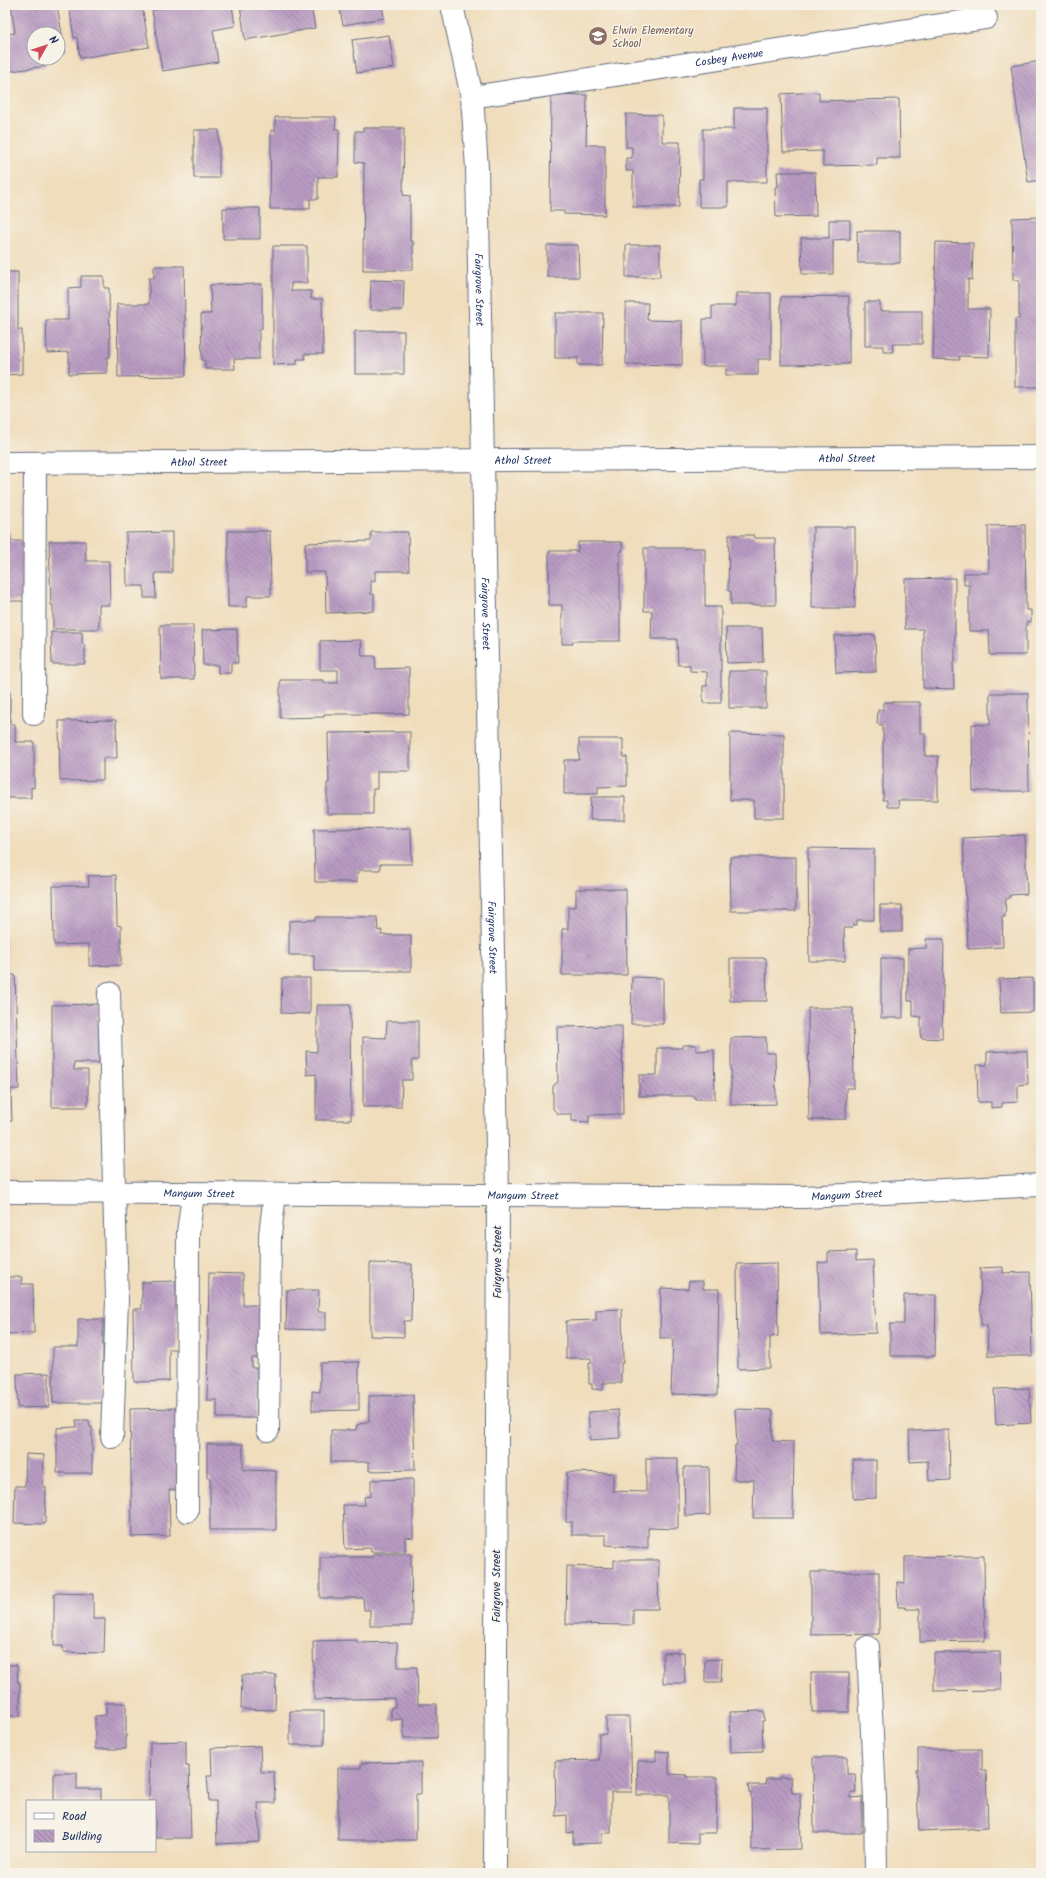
<svg xmlns="http://www.w3.org/2000/svg" width="1046" height="1878" font-family="Kalam,sans-serif">
  <defs>
    <pattern id="building-back-hatch" width="6" height="6" patternUnits="userSpaceOnUse"><rect width="6" height="6" fill="#b99bc2"/><path d="M-1 5l2 2M0 0l6 6M5-1l2 2" fill="none" stroke="#967fa1"/></pattern>
  </defs>
  <rect width="100%" height="100%" fill="#f7f3e8"/>
  <filter id="ink" filterUnits="userSpaceOnUse"><feTurbulence type="fractalNoise" baseFrequency=".025" numOctaves="2"/><feDisplacementMap in="SourceGraphic" scale="8" xChannelSelector="R" yChannelSelector="G"/><feConvolveMatrix kernelMatrix="1 2 1 2 8 2 1 2 1" color-interpolation-filters="sRGB"/></filter>
  <filter id="wash" filterUnits="userSpaceOnUse"><feTurbulence type="fractalNoise" baseFrequency=".012" numOctaves="4" result="noise"/><feDisplacementMap in="SourceGraphic" scale="16" xChannelSelector="R" yChannelSelector="G"/><feGaussianBlur stdDeviation="0.9" result="paint"/><feColorMatrix in="noise" values="0 0 0 0 0 0 0 0 0 0 0 0 0 0 0 0 0 1.4 0 .05"/><feComposite in="paint" operator="in"/></filter>
  <g filter="url(#wash)">
    <rect width="100%" height="100%" fill="#f0ddbc"/>
    <g id="blocks">
      <path fill="url(#building-back-hatch)" d="M11,5H57L65,52L58,53V34H34V58H45L46,66L5,72V34L15,33Z
        M69,5H142L149,47L80,58L77,37L74,38Z
        M181,5H232L235,26L213,30L218,62L162,71L152,10Z
        M240,5H311L315,28L245,40Z
        M339,5H382L384,18L343,25Z
        M389,35L394,68L357,73L352,40Z
        M1041,61V180L1028,182L1011,66Z
        M819,92V101L899,99L900,158H877V165L823,166V151L783,152L781,94Z
        M551,94L587,95L586,145H605V215L564,214V211H550Z
        M734,108H767V182H728V207H699V179H703V129H734Z
        M626,114L662,115V142H680L679,207H633V171H626V158H632V147H626Z
        M275,117H336L335,129H339L338,177H318V199H310V209H270L271,130L275,131Z
        M363,128H404L403,195L410,196V241H413V270H363L364,163L355,162V131H363Z
        M194,130H219V178H194Z
        M777,172H815L816,216L776,217L775,187H778Z
        M223,208H260V239H223Z
        M1041,217V387H1015V319H1019V280H1013L1012,218Z
        M829,220H850V239L833,240V274H802L801,238H829Z
        M857,231H900V263H858Z
        M936,242L973,243L972,280L968,279V309H990L989,357L959,356L960,360L933,359Z
        M547,245H578L579,277H547Z
        M626,245H660V277H626Z
        M273,246H307V283H291V291H311V299H322L323,354H304L305,359H297V364L273,365Z
        M154,266H184L186,376L118,377L117,304H149V278H154Z
        M5,272H18V330H22V374L5,375Z
        M81,276H104V288H109L110,357H107V373L69,374V352L47,353L46,320H68V288L81,287Z
        M371,280L404,281L403,310H370Z
        M262,284V329H259V359H234L235,369H205V360H202L201,314H211L210,285Z
        M736,293H771V359H758V375H726V366H703V319H712V306H736Z
        M849,296V364L781,365V297Z
        M865,302H880V311H922V344H892L893,352H883V346H865Z
        M626,303H648L647,320L682,321V365L626,364Z
        M555,313H603L602,365H578V358H555Z
        M355,331H404V374H355Z
        M1025,525L1026,610H1031V622H1026V655H990L989,631H969V585H964V573H989L988,526Z
        M813,527H855V608H812Z
        M228,531H270L271,596H247V607H228Z
        M172,532V573H155L156,598H144V586H127L126,533Z
        M371,532H408L409,571H375V581H371V594H374V611L326,613L325,572H305V543L371,541Z
        M5,533H10V541H24V601H5Z
        M729,535H754L755,538H775L776,605H731V591H728Z
        M49,541H85L86,561H109L110,605H99V629H53V605H51Z
        M578,542H622L623,551H620V641H572L573,644H562V605H549V551H578Z
        M644,548H705V607H721V703H703V686H707V672L690,671V665H678L677,639H651L652,611H644Z
        M955,578V662H953L954,689L923,688V629H905V579Z
        M160,625H193L194,679H161Z
        M5,628H7V659H5Z
        M726,628H762L763,662L727,663Z
        M237,629L238,663H231V673H218V665H203L202,630Z
        M51,632H82V644L85,645V664H52Z
        M875,635L876,672L836,673L834,636Z
        M361,640L362,656H375L376,669L409,668V714H324V717L280,718V680H324V683H338V670H320V641Z
        M729,671H766V708H729Z
        M5,692H10V724H15V742H34V788L31,787V798H5Z
        M990,693H1028L1029,791H973L972,724L990,725Z
        M883,702H920V733H925V756H938V800H898L899,807H887V800H883V725L877,724L878,710H883Z
        M116,720L117,758H103V780L60,781L59,721Z
        M410,732V771H377V789H373V814H327V783H329L328,733Z
        M730,733L784,734V818H754V800H730Z
        M579,739H623V757H627V786L598,787V794H564V760H579Z
        M591,797H625V820H590Z
        M411,828L412,864H380V870H359V873H357V882H315L314,829Z
        M1025,835L1027,894L1010,895V898L1006,899L1005,917L1002,916L1003,947L968,949L963,838Z
        M808,848L874,849V920H857V925H853L852,928H844L845,961H809Z
        M730,857H796V911H731Z
        M116,875L117,925L121,926V965L89,966V944L54,945L53,886H89L88,876Z
        M576,889H626L627,975H562V929H568V907H576Z
        M880,905H902V932H880Z
        M316,917H377L378,931L382,930L381,935H411V971H314V955H289V921L316,920Z
        M5,933L8,975H15L19,1089H11L12,1121L5,1122Z
        M926,939H944L942,1039L921,1038V1017L913,1016V1001H908V949L926,948Z
        M730,958H766L767,1001H730Z
        M881,958H903V1018H881Z
        M1038,976H1041V994H1038Z
        M632,977L663,978V1024H631Z
        M282,978H310V1014L281,1013Z
        M1033,978V1012L1001,1013L999,979Z
        M99,1004V1063H74V1070H88V1107H52V1005Z
        M317,1005H350L351,1120H316V1074L307,1075L306,1051L317,1052Z
        M808,1008H853L854,1088H846V1119L809,1120Z
        M387,1021H418V1060H412V1080H402L401,1107H363V1037L386,1038Z
        M622,1026L623,1114L589,1115V1122L572,1121V1114H558L553,1109V1086L558,1082L557,1027Z
        M766,1037V1053H775L776,1104L731,1105V1038Z
        M682,1045H696V1051L714,1050L715,1099H695V1096H639V1075H657V1048H682Z
        M1007,1051H1027L1028,1084L1018,1085V1102L1002,1103V1107L991,1108V1102H978L977,1065H987V1052Z
        M856,1251V1261L873,1260L876,1333L820,1335L818,1263L828,1262V1252Z
        M370,1263L412,1264L411,1321H404V1337L370,1336Z
        M777,1263L778,1336L770,1337V1368L738,1369L737,1264Z
        M1003,1267V1273L1030,1272L1032,1356H988L987,1325H981L980,1268Z
        M209,1273L243,1274V1305H264L263,1358H252V1368H257V1418H217V1400H207Z
        M5,1277H22L21,1284H33L34,1333L5,1334Z
        M176,1281L177,1349H169V1381L134,1382L133,1309H142V1282Z
        M689,1281H703V1289H719L717,1395L671,1394L673,1338H660L661,1288L688,1289Z
        M287,1290H319L318,1312H326V1330L286,1329Z
        M904,1295H936L935,1356H890V1324H904Z
        M622,1309L623,1363H621V1383H603V1390L592,1389V1384H589V1363H591V1358H566V1321L596,1320V1310Z
        M78,1319H103V1403H53V1347H78Z
        M359,1362V1410L312,1411V1391L320,1392V1363Z
        M49,1373V1407L18,1408L17,1374Z
        M1029,1388L1031,1423L996,1425L994,1389Z
        M413,1395L415,1470L369,1471V1462H331V1430H356L357,1425L369,1421V1396Z
        M178,1408L179,1490H169L170,1536L132,1537L130,1409Z
        M735,1409L773,1410L772,1441L794,1442L793,1518H753L754,1480H734L735,1445H737Z
        M618,1410L620,1438L590,1440L588,1412Z
        M76,1420H89L90,1427H92V1473H57V1428L77,1427Z
        M949,1430L950,1480L929,1481L928,1461L910,1462L909,1431Z
        M207,1444H243V1470L276,1471V1530H210V1478H207Z
        M26,1454L44,1455L43,1487H46L45,1524L14,1523L15,1486H25Z
        M646,1458H678V1529L648,1528V1548L606,1545V1535H572V1522H566L567,1472L613,1473V1491L646,1492Z
        M853,1460H876V1498L853,1499Z
        M684,1467H709L710,1515L685,1516Z
        M413,1479V1538L405,1537V1552H371L370,1548L345,1549L343,1505H365L364,1497L371,1496V1480Z
        M373,1554H411L412,1626H370V1610H364L363,1598H320V1557H373Z
        M984,1556L985,1641L920,1642V1609H906L905,1607H898L897,1582L905,1583V1557Z
        M614,1560H659L658,1609H633V1625L566,1624L567,1566L614,1568Z
        M811,1572H879V1634L811,1635Z
        M54,1593L93,1594V1619H105L104,1653L63,1652V1646H54Z
        M357,1640V1643L397,1642L398,1667H417L418,1704H437V1738H404L403,1719L391,1720V1707H395V1698L314,1700L313,1641Z
        M684,1652L685,1683H663V1653Z
        M1000,1652L1001,1690L934,1691V1653Z
        M722,1659L721,1682H705V1660Z
        M5,1665H17L18,1683H20V1716H5Z
        M811,1673H849V1712H812Z
        M242,1675H276L275,1710L241,1709Z
        M106,1703H126V1749H95V1716L106,1715Z
        M290,1711H324V1745H290Z
        M764,1711V1721H762L763,1751L731,1752L730,1712Z
        M606,1717H630L632,1792H611V1833H602V1843L573,1844V1832L567,1833V1815L556,1816L555,1761L599,1760V1734H606Z
        M186,1741V1766H189L191,1838H155V1801H149L150,1742Z
        M260,1746L261,1772H274L275,1803H258L260,1842L217,1844L216,1801H209L207,1776H212L211,1748Z
        M918,1749H982V1770H986L988,1828L919,1831L916,1769H918Z
        M656,1751L669,1752V1774L687,1775V1777H717L716,1833H698V1844L669,1843V1795H637L638,1761H656Z
        M813,1757H847V1774H855L856,1792H851V1798L862,1797V1833H814Z
        M421,1762V1794H416V1840H338V1768H361V1763Z
        M54,1773H77V1789H101V1801H54Z
        M779,1777H791L792,1793H800L801,1849L752,1850L751,1793H749L748,1785H765L766,1779H779Z"/>
    </g>
  </g>
  <g filter="url(#ink)">
    <use href="#blocks" fill-opacity="0" stroke="#666c7f" stroke-width="1"/>
    <g fill="none" stroke-linecap="round" stroke-linejoin="round">
      <defs>
        <g id="minor">
          <path id="s1" d="M452,5L472,97L477,168L498,1196L495,1873"/>
          <path id="s2" d="M472,97L986,18"/>
          <path id="s3" d="M5,463L1041,457"/>
          <path d="M34,714L35,463"/>
          <path d="M109,993L117,1300L112,1437"/>
          <path id="s4" d="M5,1192L804,1197L1041,1185"/>
          <path d="M268,1430L270,1235L275,1194"/>
          <path d="M187,1511L188,1233L193,1194"/>
          <path d="M868,1647L875,1799L876,1873"/>
        </g>
      </defs>
      <use href="#minor" stroke="#666c7f" stroke-width="24"/>
      <use href="#minor" stroke="#fff" stroke-width="22"/>
    </g>
  </g>
  <defs>
    <symbol id="school-disc" viewBox="-11 -11 22 22"><circle r="9.5" fill="#8d6e63" stroke="#f7f3e8"/><path d="M0-5L7-2L0 1L-7-2ZM-4 1L0 2.5L4 1V4Q0 6-4 4Z" fill="#fff"/></symbol>
  </defs>
  <g fill-rule="evenodd">
    <use href="#school-disc" x="587" y="25" width="22" height="22"/>
  </g>
  <g text-anchor="middle" stroke-width="3" stroke-linejoin="round" paint-order="stroke">
    <g font-size="11" fill="#785e54" stroke="#f7f3e8" text-anchor="start">
      <text x="612" y="34">Elwin Elementary<tspan x="612" dy="13">School</tspan></text>
    </g>
    <g font-size="11" fill="#1b2f5e" stroke="#f7f3e8">
      <text dy="4" stroke="none"><textPath href="#s2" startOffset="260">Cosbey Avenue</textPath></text>
      <text dy="4" stroke="none"><textPath href="#s1" startOffset="287">Fairgrove Street</textPath></text>
      <text dy="4" stroke="none"><textPath href="#s3" startOffset="842">Athol Street</textPath></text>
      <text dy="4" stroke="none"><textPath href="#s3" startOffset="518">Athol Street</textPath></text>
      <text dy="4" stroke="none"><textPath href="#s3" startOffset="194">Athol Street</textPath></text>
      <text dy="4" stroke="none"><textPath href="#s1" startOffset="611">Fairgrove Street</textPath></text>
      <text dy="4" stroke="none"><textPath href="#s1" startOffset="935">Fairgrove Street</textPath></text>
      <text dy="4" stroke="none"><textPath href="#s4" startOffset="194">Mangum Street</textPath></text>
      <text dy="4" stroke="none"><textPath href="#s4" startOffset="842">Mangum Street</textPath></text>
      <text dy="4" stroke="none"><textPath href="#s4" startOffset="518">Mangum Street</textPath></text>
      <text transform="translate(497 1262) rotate(-90)" y="4">Fairgrove Street</text>
      <text transform="translate(496 1586) rotate(-90)" y="4">Fairgrove Street</text>
    </g>
  </g>
  <rect width="1046" height="1878" fill="none" stroke="#f7f3e8" stroke-width="20"/>
  <rect x="26" y="1800" width="130" height="52" fill="#f7f3e8" stroke="#9fa5b1"/>
  <rect x="34" y="1813" width="20" height="6" fill="#ffffff" stroke="#9fa5b1"/>
  <text x="62" y="1820" font-size="12" fill="#1b2f5e">Road</text>
  <rect x="34" y="1830" width="20" height="12" fill="url(#building-back-hatch)" stroke="#9fa5b1"/>
  <text x="62" y="1840" font-size="12" fill="#1b2f5e">Building</text>
  <g transform="translate(46 46) rotate(51)"><circle r="19" fill="#f7f3e8" stroke="#9fa5b1"/>
  <path d="M0-3L7 15L0 10L-7 15Z" fill="#d1495b"/>
  <text y="-6" font-size="11" font-weight="bold" text-anchor="middle" fill="#1b2f5e">N</text>
  </g>
</svg>
